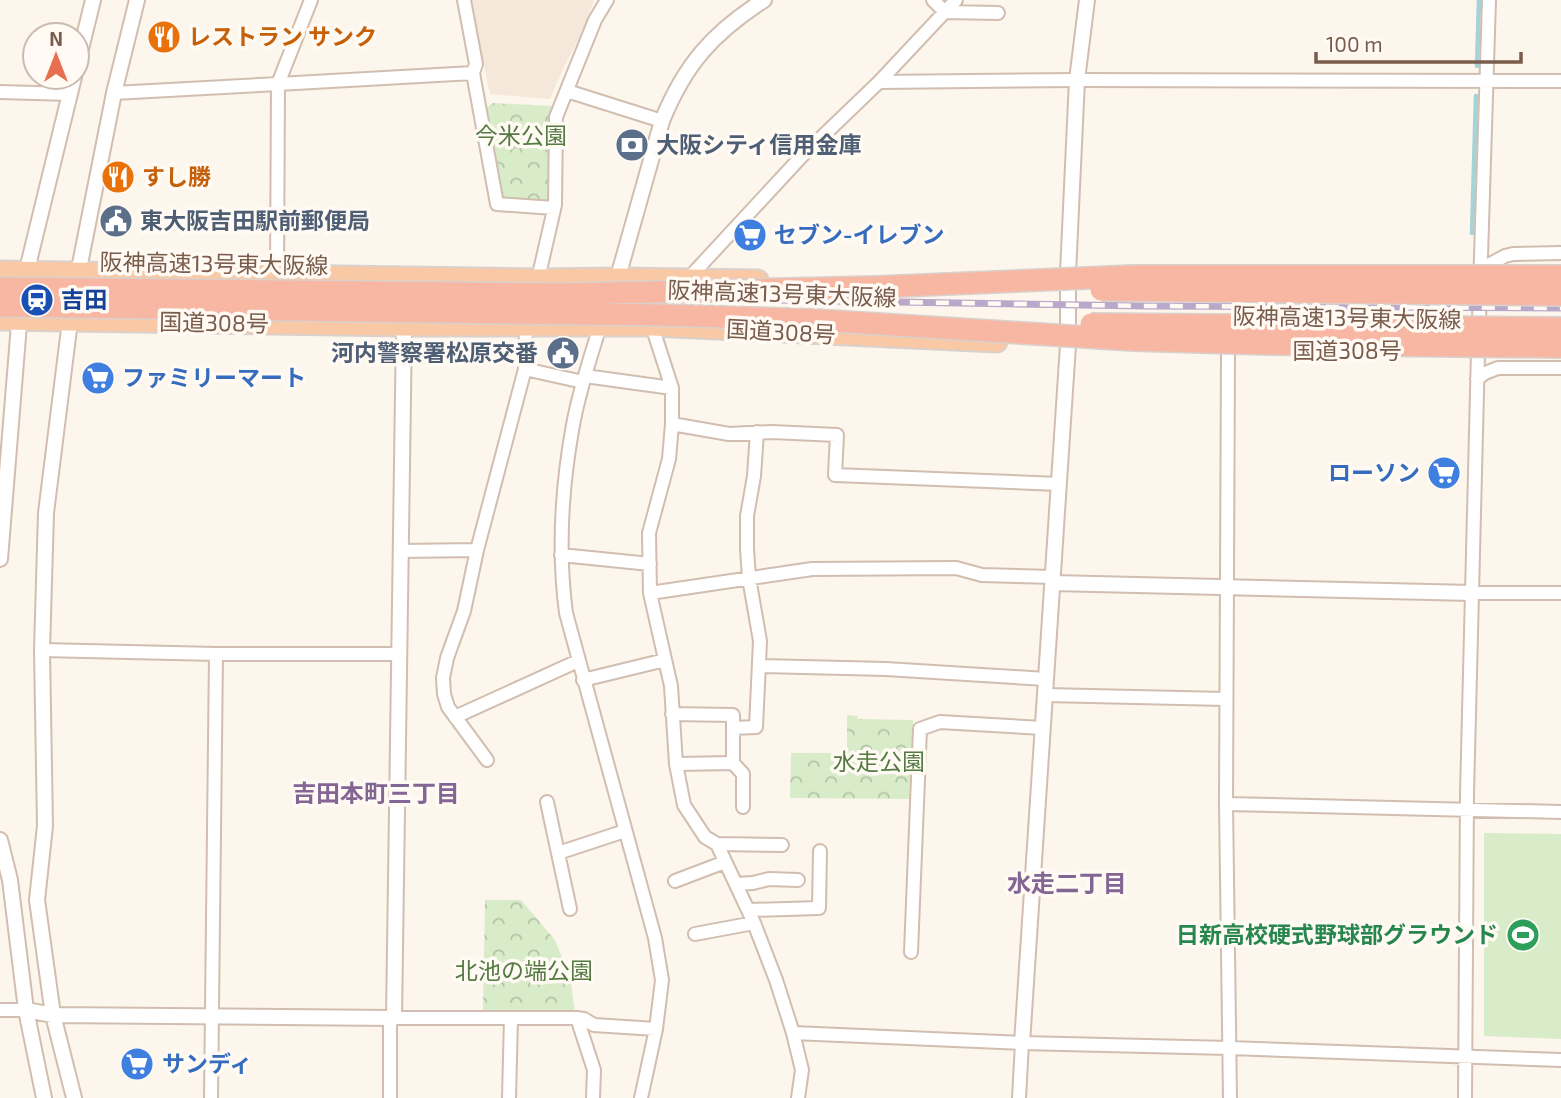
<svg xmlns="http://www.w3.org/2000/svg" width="1561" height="1098" font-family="'Exo 2','Noto Sans JP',sans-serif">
  <defs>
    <pattern id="park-crowns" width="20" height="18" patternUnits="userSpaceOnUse" patternTransform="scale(1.75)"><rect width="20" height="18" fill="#d8ecc9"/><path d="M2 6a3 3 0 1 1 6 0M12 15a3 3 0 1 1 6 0" fill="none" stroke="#b4c2a5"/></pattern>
  </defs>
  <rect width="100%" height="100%" fill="#fdf6ec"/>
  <path fill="#f5e8da" d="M470,0H594L582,32L563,69L550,99L490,94Z"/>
  <path fill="#d8ecc9" d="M1484,833L1561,834V1039L1484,1036Z"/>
  <path fill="url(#park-crowns)" d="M492,103L552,106L551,198L547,203L502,198L487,108Z
    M847,715L857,716L858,719L913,720L912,799L790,798L791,753H847Z
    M485,900H521L555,940L563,960L569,968L575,1013L483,1012Z"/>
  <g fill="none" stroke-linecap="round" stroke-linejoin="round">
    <path stroke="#a5d3da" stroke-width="4.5" d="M1477,66L1479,0
      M1472,233L1476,96"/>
    <defs>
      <path id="minor" d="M464,0L476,64L473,73
        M933,0L945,12L998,13
        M879,82L1077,80L1561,81
        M567,91L662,121
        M0,92L70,94
        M114,93L278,84L311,0
        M1481,269L1505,256L1513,254L1561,253
        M277,274L278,84L473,73L497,204L554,208
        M538,279L555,205L556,117L595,20L607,0
        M688,279L801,157L879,82L956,0
        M600,326C590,359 579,391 573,425C562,485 558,552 566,613L655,938L662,980L656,1029L641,1098
        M652,326L672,388V424L669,459L649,533L650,593L671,686L676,764L684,805L705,837L717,844L754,923L776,980L793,1033L802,1070L798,1098
        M1228,351L1226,804L1561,812
        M525,369L583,382
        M585,376L672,388
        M1477,379L1485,373L1498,368H1561
        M672,424L729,434L772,432L837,435L835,475L1059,484
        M400,551L477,550
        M561,555L650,564
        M650,593L812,569L956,568L982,575L1053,577
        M1472,593H1561
        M42,650L216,654H398
        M759,666L886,669L1046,679
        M583,680L665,660
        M1045,695L1226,699
        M672,714L733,715V728L756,727L760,641L749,578L747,549V516L754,476L757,432
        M455,717L578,661
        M487,760L448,707L444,694L443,678L447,658L464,611L477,550L525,369L526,326
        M733,763V728
        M676,764L733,763L743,774V807
        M547,802L570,909
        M1226,804L1230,1098
        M717,844L782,845
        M558,853L625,831
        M675,881L725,862
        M736,884L753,883L769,879L798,880
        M749,910L819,908L820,851
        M695,934L754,923
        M911,952L920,729L940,722L1043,728
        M0,1010H26
        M394,1018H577L584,1019L594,1025L656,1029
        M577,1018L594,1070L593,1098
        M793,1033L1022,1043L1229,1048L1561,1060
        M211,1098L216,654
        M390,1098V1018
        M509,1098L511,1018
        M1019,1098L1022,1043
        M1465,1098L1467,794L1478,352L1489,0"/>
      <path id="tertiary" d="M77,65L93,0
        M25,278L74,77
        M77,279L114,93L137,0
        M616,284L662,121C685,64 713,33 764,0
        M71,313L46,513L42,650L45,826L37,900L53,1015L74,1098
        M0,559L20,312
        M1053,583L1472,593
        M0,840L10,880L26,1010L44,1098
        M26,1010L53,1015L394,1018L404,326
        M1022,1043L1068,345V273L1077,80L1087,0"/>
      <path id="trunk" d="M0,271L538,279L618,278L758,280
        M0,320L404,326H652L997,342"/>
    </defs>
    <use href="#minor" stroke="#d1beb0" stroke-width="16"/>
    <use href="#tertiary" stroke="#d1beb0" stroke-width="18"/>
    <use href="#trunk" stroke="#dad1cd" stroke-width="23"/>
    <use href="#minor" stroke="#fff" stroke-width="12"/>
    <use href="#tertiary" stroke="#fff" stroke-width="14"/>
    <use href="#trunk" stroke="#f9c8a4" stroke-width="19"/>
    <defs>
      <path id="rail" d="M0,295L37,296L116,293L523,296L1146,306L1561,308
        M74,304L322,305"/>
    </defs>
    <use href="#rail" stroke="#b9a8c9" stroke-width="7"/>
    <use href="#rail" stroke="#fffaf3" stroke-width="4.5" stroke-dasharray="13" stroke-linecap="butt"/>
    <defs>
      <path id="motorway-bridge" d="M0,288L565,294L876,287L1133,276H1561
        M1101,290L1561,295
        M0,306L660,315L815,320L1133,340L1269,344L1561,347
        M1091,324L1561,328"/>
    </defs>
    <use href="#motorway-bridge" stroke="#dad1cd" stroke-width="24" stroke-linecap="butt"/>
    <use href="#motorway-bridge" stroke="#f7b7a3" stroke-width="21"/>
  </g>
  <defs>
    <symbol id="restaurant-disc" viewBox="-11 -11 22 22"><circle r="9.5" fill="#e8710a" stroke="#fffaf3"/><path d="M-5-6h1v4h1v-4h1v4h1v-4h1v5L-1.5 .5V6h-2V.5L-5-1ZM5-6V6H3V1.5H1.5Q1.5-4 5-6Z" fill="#fff"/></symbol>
    <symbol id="bank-disc" viewBox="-11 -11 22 22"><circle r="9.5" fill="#5c6f8a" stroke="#fffaf3"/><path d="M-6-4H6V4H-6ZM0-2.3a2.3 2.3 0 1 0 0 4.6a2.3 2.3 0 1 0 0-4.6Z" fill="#fff"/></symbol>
    <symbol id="civic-disc" viewBox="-11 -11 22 22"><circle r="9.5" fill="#5c6f8a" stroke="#fffaf3"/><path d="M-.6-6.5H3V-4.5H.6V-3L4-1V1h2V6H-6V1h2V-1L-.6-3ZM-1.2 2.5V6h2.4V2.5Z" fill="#fff"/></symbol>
    <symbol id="supermarket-disc" viewBox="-11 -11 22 22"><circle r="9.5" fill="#3f7fe0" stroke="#fffaf3"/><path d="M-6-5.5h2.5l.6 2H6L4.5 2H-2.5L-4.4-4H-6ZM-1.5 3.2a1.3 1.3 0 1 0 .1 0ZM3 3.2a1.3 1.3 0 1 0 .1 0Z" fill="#fff"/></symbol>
    <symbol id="station-disc" viewBox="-11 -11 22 22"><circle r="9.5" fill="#1a4fb4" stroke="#fffaf3"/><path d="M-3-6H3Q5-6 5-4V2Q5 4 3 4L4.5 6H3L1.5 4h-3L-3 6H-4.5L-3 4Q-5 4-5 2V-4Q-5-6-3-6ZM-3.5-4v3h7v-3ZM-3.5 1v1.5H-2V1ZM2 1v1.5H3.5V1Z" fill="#fff"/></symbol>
    <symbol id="stadium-disc" viewBox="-11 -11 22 22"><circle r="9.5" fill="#2e9e5b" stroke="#fffaf3"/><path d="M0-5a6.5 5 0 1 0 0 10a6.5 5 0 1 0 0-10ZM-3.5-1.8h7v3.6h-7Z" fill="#fff"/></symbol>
  </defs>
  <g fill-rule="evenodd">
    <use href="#restaurant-disc" x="145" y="18" width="38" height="38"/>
    <use href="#bank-disc" x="613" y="126" width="38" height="38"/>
    <use href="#restaurant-disc" x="99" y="158" width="38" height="38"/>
    <use href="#civic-disc" x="97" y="202" width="38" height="38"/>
    <use href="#supermarket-disc" x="731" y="216" width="38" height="38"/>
    <use href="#station-disc" x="18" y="281" width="38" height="38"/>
    <use href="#civic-disc" x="544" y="334" width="38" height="38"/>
    <use href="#supermarket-disc" x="79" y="359" width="38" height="38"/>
    <use href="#supermarket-disc" x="1425" y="454" width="38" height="38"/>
    <use href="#stadium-disc" x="1504" y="916" width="38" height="38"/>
    <use href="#supermarket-disc" x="118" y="1045" width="38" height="38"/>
  </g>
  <g text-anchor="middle" stroke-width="7" stroke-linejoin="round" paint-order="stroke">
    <g font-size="23" font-weight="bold" fill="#c56008" stroke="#fffaf3" text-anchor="start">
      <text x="188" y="45">レストラン サンク</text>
      <text x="142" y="185">すし勝</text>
    </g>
    <g font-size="23" fill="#537a41" stroke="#fffaf3">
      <text x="521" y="144">今米公園</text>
      <text x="879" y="770">水走公園</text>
      <text x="524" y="979">北池の端公園</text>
    </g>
    <g font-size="23" font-weight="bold" fill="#4e5e75" stroke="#fffaf3" text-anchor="start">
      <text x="656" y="153">大阪シティ信用金庫</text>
      <text x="140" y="229">東大阪吉田駅前郵便局</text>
      <text x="538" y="361" text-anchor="end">河内警察署松原交番</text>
    </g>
    <g font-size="23" font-weight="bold" fill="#366cbe" stroke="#fffaf3" text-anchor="start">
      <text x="774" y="243">セブン-イレブン</text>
      <text x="122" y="386">ファミリーマート</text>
      <text x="1420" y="481" text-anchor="end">ローソン</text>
      <text x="162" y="1072">サンディ</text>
    </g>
    <g font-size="23" fill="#7a5c4d" stroke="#fffaf3">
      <text transform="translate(214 264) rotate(1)" y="8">阪神高速13号東大阪線</text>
      <text transform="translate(782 294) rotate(2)" y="8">阪神高速13号東大阪線</text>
      <text transform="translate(1347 318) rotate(1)" y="8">阪神高速13号東大阪線</text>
      <text transform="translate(214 323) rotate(1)" y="8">国道308号</text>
      <text transform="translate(781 332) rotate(3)" y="8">国道308号</text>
      <text x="1347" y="359">国道308号</text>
    </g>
    <g font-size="23" font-weight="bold" fill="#164399" stroke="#fffaf3" text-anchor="start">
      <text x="61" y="308">吉田</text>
    </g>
    <g font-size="23" font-weight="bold" fill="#27864d" stroke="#fffaf3" text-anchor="end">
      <text x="1498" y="943">日新高校硬式野球部グラウンド</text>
    </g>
    <g font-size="24" font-weight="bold" fill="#846695" stroke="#fffaf3">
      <text x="376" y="802">吉田本町三丁目</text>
      <text x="1067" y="892">水走二丁目</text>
    </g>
  </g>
  <g transform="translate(56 56)"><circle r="33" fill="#fffaf3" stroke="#cabbb1" stroke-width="2"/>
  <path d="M0-5L12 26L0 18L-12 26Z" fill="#e76f51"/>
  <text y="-10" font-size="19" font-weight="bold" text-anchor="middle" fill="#7a5c4d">N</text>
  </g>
  <path d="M1316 52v10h205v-10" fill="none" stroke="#7a5c4d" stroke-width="3.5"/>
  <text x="1326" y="52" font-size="21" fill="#7a5c4d" stroke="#fffaf3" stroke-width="5" paint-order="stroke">100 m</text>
</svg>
